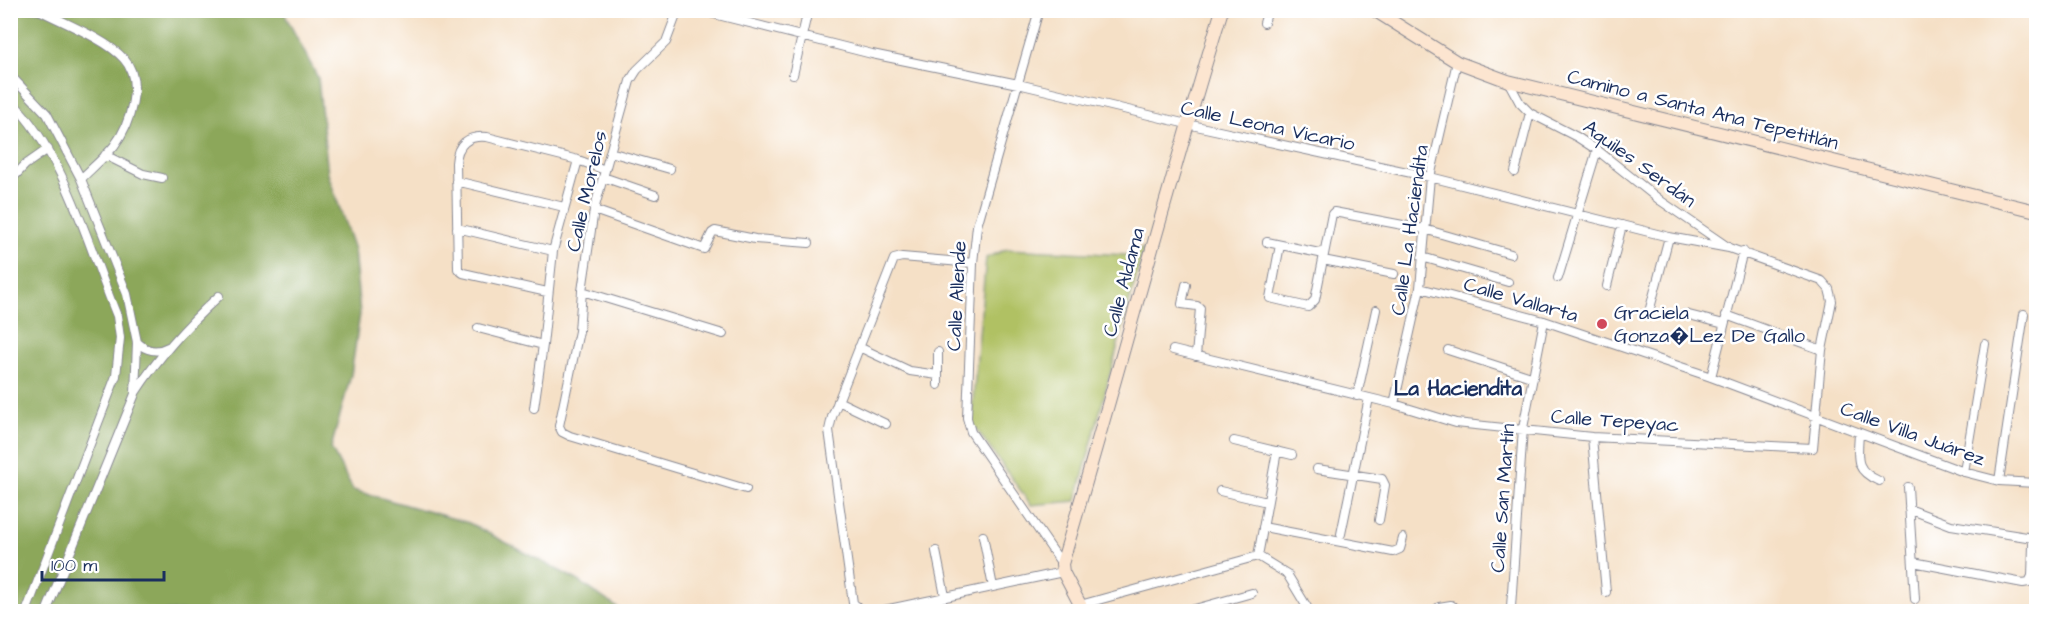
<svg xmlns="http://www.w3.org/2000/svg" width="2047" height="622" font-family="'Architects Daughter',sans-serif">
  <rect width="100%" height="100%" fill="#fff"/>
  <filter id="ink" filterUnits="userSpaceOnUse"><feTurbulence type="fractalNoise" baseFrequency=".0167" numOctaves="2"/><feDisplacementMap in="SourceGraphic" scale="12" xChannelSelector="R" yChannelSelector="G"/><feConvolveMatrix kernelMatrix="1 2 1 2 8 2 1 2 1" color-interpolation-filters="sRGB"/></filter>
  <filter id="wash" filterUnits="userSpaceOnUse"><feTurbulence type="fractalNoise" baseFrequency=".008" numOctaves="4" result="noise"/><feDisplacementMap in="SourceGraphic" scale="24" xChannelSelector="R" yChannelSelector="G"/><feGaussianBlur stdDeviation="1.35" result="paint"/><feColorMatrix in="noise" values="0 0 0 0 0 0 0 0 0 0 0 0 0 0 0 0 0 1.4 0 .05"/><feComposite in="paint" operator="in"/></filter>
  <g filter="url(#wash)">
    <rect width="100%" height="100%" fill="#f5e0c6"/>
    <path fill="#b0c164" stroke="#667861" stroke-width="1.5" d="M1144,248L1076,501L1031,505L971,422L986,258L1007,249L1127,255Z"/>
    <path fill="#8ca75a" stroke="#546b5c" stroke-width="1.5" d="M10,11H283L318,78L328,174L354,250L360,314L351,375L331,448L353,490L469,523L577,580L622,611H11Z"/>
  </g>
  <g filter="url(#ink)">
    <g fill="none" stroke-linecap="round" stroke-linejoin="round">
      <defs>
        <path id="street" d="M39,10C64,23 106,39 124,59C144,81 130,125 114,146C104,158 92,168 81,179
          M678,10L666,42L637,70L630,81L594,210L582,291L579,331L559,426L562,432L570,436L746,489
          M698,10L872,54L1018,84L1187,124L1430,177L1669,237L1729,248L1822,281L1829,289L1832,301L1822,350L1813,448L1592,437L1456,423L1394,404L1173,350
          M1039,10L977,226L973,263L967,418L971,432L1062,564
          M1264,23L1268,10
          M10,75L47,114L81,179L127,294L137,342L135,394L46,612
          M793,75L808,10
          M1508,81L1520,103L1530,113L1577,137L1597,150L1661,201L1728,247
          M10,100C64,152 89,248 117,316L120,338L116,376L26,612
          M610,152L670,169
          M105,155L143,174L162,178
          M1515,172L1530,113
          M603,177L655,195
          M10,181L25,165L48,149
          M456,181L564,207
          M594,210L704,249L712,233L715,231L755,239L809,243
          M457,228L553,251
          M1267,242L1324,254
          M1280,245L1270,298L1308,307L1315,300L1332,214L1334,212L1424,229L1511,254
          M1422,257L1508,282
          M1323,260L1394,274
          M1558,278L1597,150
          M1186,285L1182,304L1197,306L1200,308L1196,356
          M1607,286L1622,225
          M1420,288L1544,321L1711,377L1964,472L1999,481L2036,483
          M582,291L723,334
          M547,292L463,273L458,269L456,163C457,144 468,135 487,137L578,160L605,170
          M1649,312L1669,237
          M1685,314L1724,324
          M1726,315L1822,350
          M478,328L543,345
          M137,342C146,351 157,353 168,347
          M859,347L910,371L938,375
          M1448,350L1531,377
          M1711,377L1743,251
          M938,385V352
          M135,393C159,356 187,325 219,296
          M1357,396L1376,310
          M838,401L886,424
          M1394,404L1420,288L1430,177L1457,62
          M534,408L543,345L553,251L578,160
          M1859,433C1858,457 1853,470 1879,481
          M1592,437L1606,592
          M1234,441L1292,455
          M1317,469L1382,479L1385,485L1379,520
          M1964,472L1985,344
          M1999,481L2024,314
          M1908,487L1915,599
          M1220,491L1267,502
          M1909,509L1951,525L2033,538
          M1263,527L1393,552L1400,549L1403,538
          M1341,534L1369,398
          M983,536L993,587
          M936,551L945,596
          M1258,556L1277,451
          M1258,556L1287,574L1310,612
          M1913,562L2023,583L2029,582L2032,576L2035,483
          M1080,605L1258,556
          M1511,607L1523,428L1544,321
          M864,612L853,603L829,430L832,417L894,259L902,257L973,263
          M875,612L1063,572
          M1184,612L1252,593
          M1433,612L1439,607L1451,605L1460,612"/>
        <path id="secondary" d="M1374,10L1457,62L1508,81L2036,211
          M1084,612L1063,572L1062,564C1117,380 1165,194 1222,10"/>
      </defs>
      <use href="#street" stroke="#888892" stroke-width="10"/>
      <use href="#secondary" stroke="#888892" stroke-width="14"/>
      <use href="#street" stroke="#fff" stroke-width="8"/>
      <use href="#secondary" stroke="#fce5d0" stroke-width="12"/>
    </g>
  </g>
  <circle fill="#d1495b" stroke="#fff" stroke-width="2" cx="1602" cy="324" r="6"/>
  <g text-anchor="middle" stroke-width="5" stroke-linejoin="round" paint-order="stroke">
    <g font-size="20" fill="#1b2f5e" stroke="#fff">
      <text transform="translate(1703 109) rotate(14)" y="7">Camino a Santa Ana Tepetitlán</text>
      <text transform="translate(1268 125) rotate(12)" y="7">Calle Leona Vicario</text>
      <text transform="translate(1640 163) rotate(36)" y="7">Aquiles Serdán</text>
      <text transform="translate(586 191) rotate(-77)" y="7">Calle Morelos</text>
      <text transform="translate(1409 230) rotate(-82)" y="7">Calle La Haciendita</text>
      <text transform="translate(1123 282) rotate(-75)" y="7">Calle Aldama</text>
      <text transform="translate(956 296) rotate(-87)" y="7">Calle Allende</text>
      <text transform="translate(1521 299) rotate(16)" y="7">Calle Vallarta</text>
      <text transform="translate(1615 420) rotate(4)" y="7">Calle Tepeyac</text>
      <text transform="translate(1913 433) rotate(20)" y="7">Calle Villa Juárez</text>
      <text transform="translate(1502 498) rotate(-86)" y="7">Calle San Martín</text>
    </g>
    <g font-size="20" fill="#1b2f5e" stroke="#fff" text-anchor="start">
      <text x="1614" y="319">Graciela<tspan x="1614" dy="23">Gonza�Lez De Gallo</tspan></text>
    </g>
    <g font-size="21" font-weight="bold" fill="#1b2f5e" stroke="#fff">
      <text x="1458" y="395">La Haciendita</text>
    </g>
  </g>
  <rect width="2047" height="622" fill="none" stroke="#fff" stroke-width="36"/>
  <path d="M42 571v9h122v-9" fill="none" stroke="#1b2f5e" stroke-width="3"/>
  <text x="51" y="571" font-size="18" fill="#1b2f5e" stroke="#ffffff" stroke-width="4.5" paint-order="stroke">100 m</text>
</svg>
